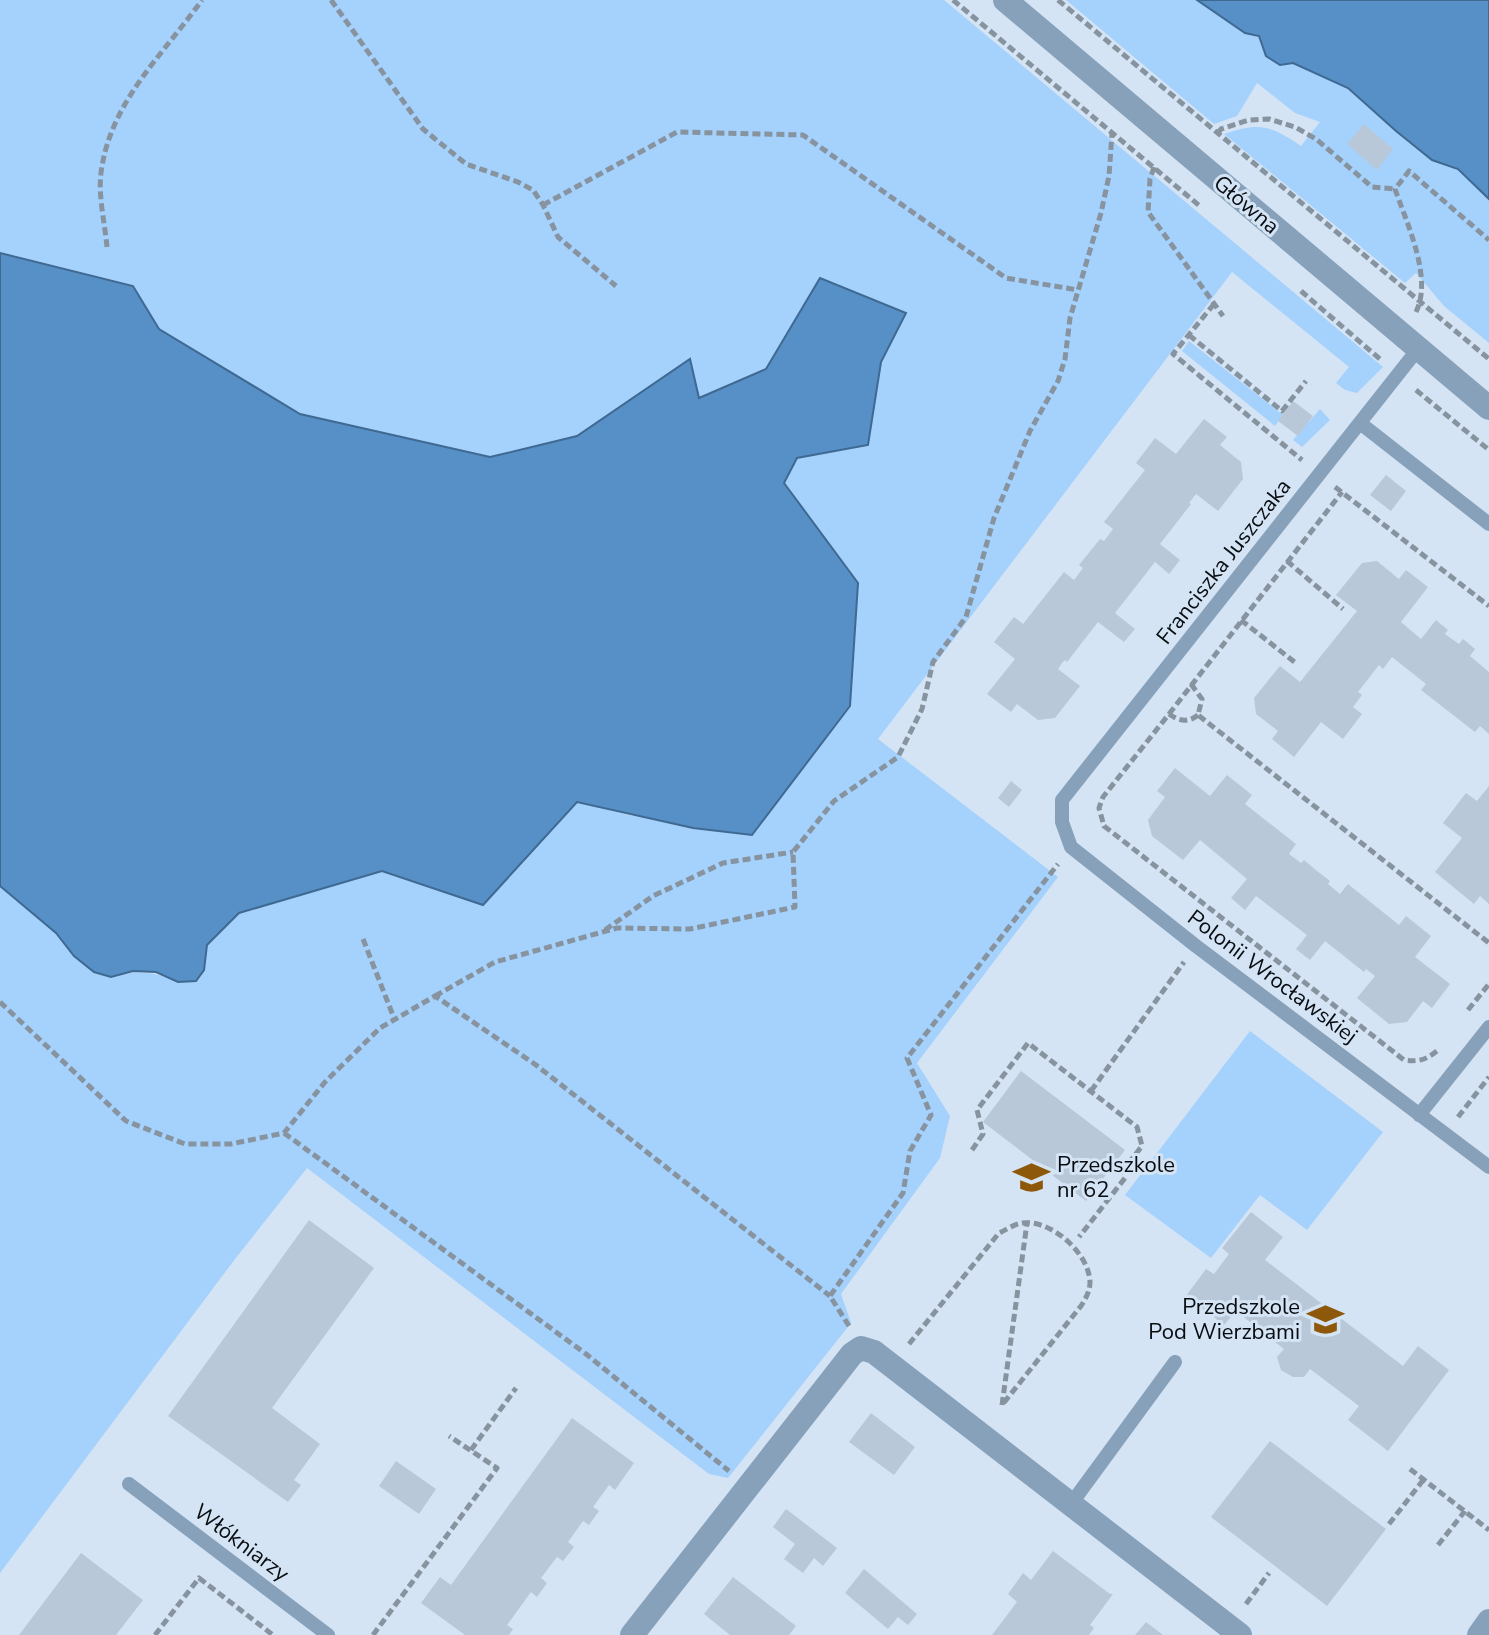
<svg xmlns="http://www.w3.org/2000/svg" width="1489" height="1635" font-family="'Nunito Sans',sans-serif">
  <rect width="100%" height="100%" fill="#d4e4f4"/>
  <path fill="#a5d1fd" d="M0,0H944L1383,367L1357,393L1345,390L1336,383L1349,367L1232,272L878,739L1058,877L917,1063L950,1116L940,1158L841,1294L851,1323L728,1478L709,1474L307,1168L235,1259L0,1573V886L56,933L74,956L111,977C137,970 153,971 178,982L204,970L206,945L239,913L383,871L483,905L577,802L628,815L752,834L779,797L858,583L784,483L797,458L868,445L881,362L905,313L820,278L766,369L699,398L689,360L577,436L490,457L300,414L159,329L133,286L0,253Z
    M1066,0H1197L1245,33L1259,36L1266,56L1280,65L1293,63L1348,88L1432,160L1458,169L1489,199V343L1444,306L1416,273L1405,283L1224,134C1260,122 1269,125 1301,146L1320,122L1295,113L1257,83L1237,116L1214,124Z
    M1189,341L1283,415L1275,426L1182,351Z
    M1320,409L1330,420L1302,447L1293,440Z
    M1250,1031L1383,1132L1307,1230L1260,1195L1211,1258L1125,1195Z"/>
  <path fill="#5690c7" stroke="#3f6991" stroke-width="2" d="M1197,0H1489V199L1458,169L1432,160L1396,131L1348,88L1293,63L1280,65L1266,56L1259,36L1245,33Z
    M0,253L133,286L159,329L300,414L490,457L577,436L690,359L699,398L766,369L820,278L906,313L881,362L868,445L797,458L784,483L858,583L850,706L752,835L693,828L577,802L483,905L382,871L239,913L207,945L204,970L196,981L178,982L156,972L133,971L111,977L94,972L74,956L56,933L0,886Z"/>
  <path fill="#b9c8d8" d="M1364,124L1393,149L1377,170L1347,144Z
    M1293,401L1313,416L1298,436L1278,421Z
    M1204,419L1227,437L1220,445L1241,462L1243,479L1218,511L1196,494L1189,503L1191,504L1160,544L1180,560L1169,574L1155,562L1115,613L1135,629L1124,642L1098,622L1067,662L1065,660L1062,663L1058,669L1080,686L1055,718L1038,720L1017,704L1011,712L987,694L1015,659L994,642L1014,617L1023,624L1064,572L1074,580L1083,568L1079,565L1100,539L1104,541L1113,529L1104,522L1145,470L1136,463L1155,438L1176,454Z
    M1386,475L1406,491L1391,511L1370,495Z
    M1377,561L1399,579L1406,570L1428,587L1401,622L1421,639L1436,620L1448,630L1445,634L1459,644L1463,639L1475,649L1470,656L1489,672V734L1480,726L1475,732L1421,690L1426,684L1392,657L1383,669L1379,665L1358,692L1362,695L1353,707L1362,714L1343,739L1321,722L1294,757L1272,739L1278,731L1256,714L1254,698L1280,666L1300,682L1357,611L1336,595L1362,563Z
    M1175,768L1210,796L1227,775L1252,795L1245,804L1296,844L1289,854L1301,863L1304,860L1317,871L1330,881L1328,884L1340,894L1348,884L1399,925L1406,916L1431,936L1415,957L1450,984L1432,1008L1423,1001L1407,1022L1389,1024L1357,998L1375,976L1366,969L1364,972L1325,941L1310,960L1296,949L1307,935L1256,896L1245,910L1231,898L1247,879L1200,840L1183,860L1152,836L1148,820L1165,797L1157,791Z
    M1011,781L1022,790L1009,807L998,798Z
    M1489,786V904L1480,896L1474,904L1435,872L1462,838L1443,823L1466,793L1477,801Z
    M1021,1071L1125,1150L1086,1201L983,1122Z
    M1251,1212L1283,1237L1265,1260L1403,1366L1418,1346L1449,1370L1388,1451L1348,1420L1359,1406L1310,1369L1304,1377H1293L1281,1370L1277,1357L1284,1349L1236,1311L1224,1325L1186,1296L1206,1269L1214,1274L1229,1254L1222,1248Z
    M309,1220L374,1268L272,1408L320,1444L294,1480L301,1485L288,1502L168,1416Z
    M871,1413L915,1447L894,1475L849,1442Z
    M572,1418L634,1463L615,1490L609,1485L593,1507L599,1511L589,1525L583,1521L568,1542L574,1547L563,1561L557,1557L541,1578L547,1583L537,1597L531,1592L507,1625L513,1629L509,1635H465L421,1603L440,1577L451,1585Z
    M1270,1441L1386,1529L1327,1606L1211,1517Z
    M396,1461L436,1489L419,1514L379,1486Z
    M786,1509L837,1548L823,1566L814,1558L803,1573L784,1559L795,1544L773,1527Z
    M1053,1551L1110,1594H1113L1090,1625L1094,1628L1089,1635H992L1017,1602L1008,1594L1023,1573L1031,1580Z
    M81,1553L143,1600L116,1635H19Z
    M864,1569L917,1614L908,1625L898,1617L888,1629L845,1593Z
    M733,1577L796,1626L789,1635H730L704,1614Z
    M1146,1622L1163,1635H1135Z"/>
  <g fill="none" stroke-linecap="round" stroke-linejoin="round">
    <path stroke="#87939e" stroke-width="5" stroke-dasharray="8 4" stroke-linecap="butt" d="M331,0L423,129L466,164L518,182L533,190L543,205L558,237L616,286
      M953,0L1201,207
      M1058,0L1489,359
      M1218,133L1221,129L1249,120L1269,119L1295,127L1316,139L1372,187L1395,189
      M1154,167L1150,179L1148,212L1223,316
      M543,205L677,132L803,135L1006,278L1078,290
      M107,247C105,224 98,196 101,173C110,102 162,56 202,0
      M1301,291L1381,360
      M1214,304L1173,354L1302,460
      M1416,312C1433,278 1407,224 1395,189L1409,171L1489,240
      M1189,335L1282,411L1306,381
      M1416,390L1489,450
      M1335,487L1489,606
      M1287,561L1343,609
      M1241,620L1297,664
      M1191,684L1202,699L1198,715L1489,943
      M1169,714L1342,492
      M1198,715C1188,723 1179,721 1169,714L1103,797L1099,808L1104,826L1404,1060C1419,1062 1426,1060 1438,1050
      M605,930L653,896L723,863L793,852
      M363,939L394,1018
      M435,996L495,962L617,928L690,929L795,907L793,852L834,801L898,757L922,709L933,662L966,617L994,518L1030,431L1058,381L1065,359L1070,318L1101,213L1109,176L1112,133
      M0,1002L126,1121L185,1144H231L284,1133L325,1082L380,1028L435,996L536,1065L830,1296
      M1468,1010L1489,984
      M1091,1091L1184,962
      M1458,1117L1489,1077
      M284,1133L586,1354L729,1471
      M972,1150L983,1134L977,1110L1028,1043L1137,1127L1142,1146L1124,1169L1125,1178L1079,1237
      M849,1326L830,1296L903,1193L910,1151L931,1115L907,1058L1058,864
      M909,1344L999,1233C1006,1230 1014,1224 1022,1223C1051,1219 1089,1253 1090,1282C1090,1291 1086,1298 1081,1306L1002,1405
      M1002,1405L1027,1223
      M471,1450L516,1388
      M1410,1469L1489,1530
      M1389,1524L1424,1479
      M1438,1545L1465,1511
      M1246,1604L1269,1573
      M155,1635L199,1578L273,1635
      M373,1635L497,1468L449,1436"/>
    <path stroke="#87a1ba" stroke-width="14" d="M1418,349L1062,800V822L1071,847L1196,946L1489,1167
      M1360,423L1489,524
      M1419,1115L1489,1027
      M129,1484L328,1635
      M1071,1504L1175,1362"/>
    <path stroke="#87a1ba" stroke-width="24" d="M632,1635L852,1354L861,1348L874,1352L1240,1635"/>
    <path stroke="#87a1ba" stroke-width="24" d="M1005,0L1489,408
      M1479,1635L1489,1621"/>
  </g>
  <defs>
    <symbol id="school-bare" viewBox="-9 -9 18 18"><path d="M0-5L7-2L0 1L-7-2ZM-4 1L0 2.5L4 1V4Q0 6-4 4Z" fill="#8e580a" stroke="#d4e4f4" stroke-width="2.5" paint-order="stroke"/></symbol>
  </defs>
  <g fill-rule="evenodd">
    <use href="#school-bare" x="1006" y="1152" width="51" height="51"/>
    <use href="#school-bare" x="1300" y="1294" width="51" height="51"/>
  </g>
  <g text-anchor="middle" stroke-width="6" stroke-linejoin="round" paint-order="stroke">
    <g font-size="22" fill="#080d12" stroke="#d4e4f4">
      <text transform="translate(1247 204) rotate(40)" y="8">Główna</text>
      <text transform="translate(1223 561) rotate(-52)" y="8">Franciszka Juszczaka</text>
      <text transform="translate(1273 976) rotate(37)" y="8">Polonii Wrocławskiej</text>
      <text transform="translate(242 1542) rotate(37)" y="8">Włókniarzy</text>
    </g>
    <g font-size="22" fill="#080d12" stroke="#d4e4f4" text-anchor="start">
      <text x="1057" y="1172">Przedszkole<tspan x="1057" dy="25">nr 62</tspan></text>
      <text x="1300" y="1314" text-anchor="end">Przedszkole<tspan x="1300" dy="25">Pod Wierzbami</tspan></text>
    </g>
  </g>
</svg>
